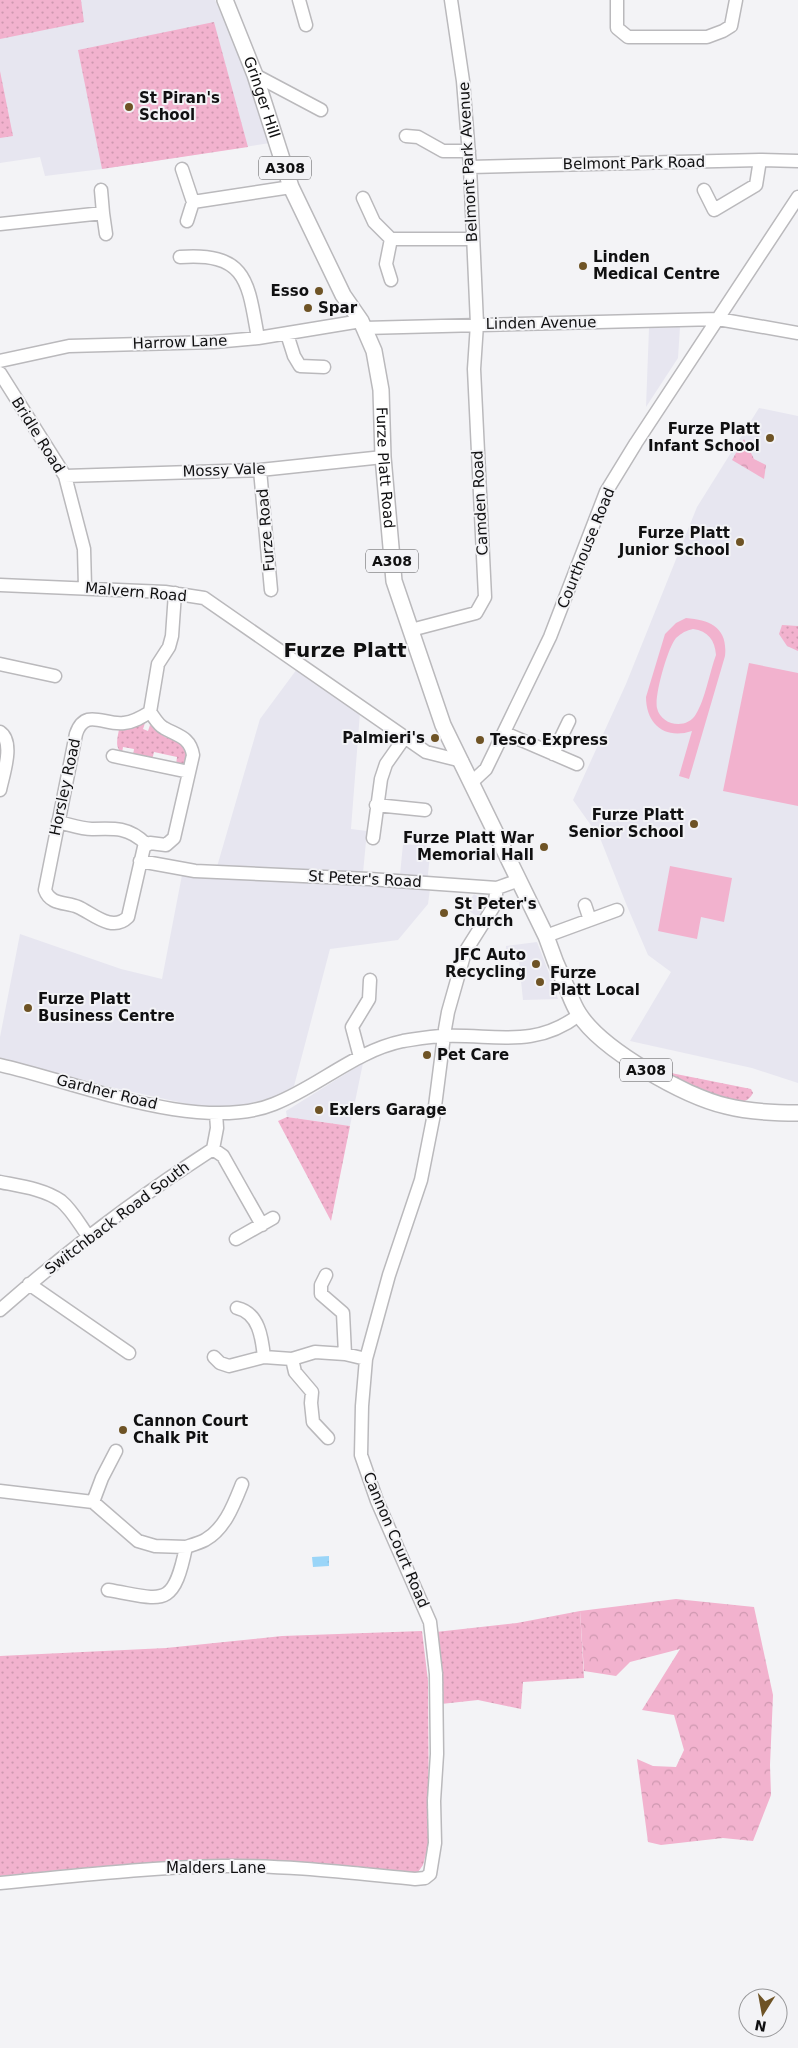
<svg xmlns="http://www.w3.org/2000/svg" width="798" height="2048" font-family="'DejaVu Sans',sans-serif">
  <defs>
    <pattern id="grass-dots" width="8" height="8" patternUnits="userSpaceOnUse" patternTransform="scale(1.25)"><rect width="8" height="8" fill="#f2b2ce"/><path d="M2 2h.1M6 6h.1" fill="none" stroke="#ce98b0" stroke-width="1.8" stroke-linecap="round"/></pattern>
    <pattern id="forest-crowns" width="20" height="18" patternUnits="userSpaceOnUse" patternTransform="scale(1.25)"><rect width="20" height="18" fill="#f2b2ce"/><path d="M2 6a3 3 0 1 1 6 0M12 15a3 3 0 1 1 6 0" fill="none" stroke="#ce98b0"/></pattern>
    <pattern id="water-ripples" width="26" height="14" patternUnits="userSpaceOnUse" patternTransform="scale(1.25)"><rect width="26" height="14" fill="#9ad5f8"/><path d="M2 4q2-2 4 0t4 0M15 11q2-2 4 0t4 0" fill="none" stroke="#84b6d4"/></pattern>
  </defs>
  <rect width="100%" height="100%" fill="#f3f3f6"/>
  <path fill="#e7e6f0" d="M0,0H215L247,71L270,143L102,169L45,176L40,157L0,163Z
    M680,327L678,358L646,407L649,328Z
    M759,408L798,416V1083L752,1068L630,1041L671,972L648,955L627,906L600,838L573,800L626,684L697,507Z
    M297,669L360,712L351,829L367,831L363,873L400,875L403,844L431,846L428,874L430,889L428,904L398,940L330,949L294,1086L275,1097L228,1109L192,1105L106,1086L0,1058V1037L20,934L121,969L162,979L182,875L214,877L260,719Z
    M474,894L489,904L479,918L465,908Z
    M537,942L552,981L558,999L523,1000L519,962L505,961L506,946Z
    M363,1063L350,1126L287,1117L286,1111Z"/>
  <path fill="url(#grass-dots)" d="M0,0H81L84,22L0,39Z
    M214,22L248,147L102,169L78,50Z
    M0,71L13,136L0,138Z
    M782,625L798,626V651L787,646L779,634Z
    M145,723L143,729L148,731L150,725L165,737L178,741L187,751L185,765H176L177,757L154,752L152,760L133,756L134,749L123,747L122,753C114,747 118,737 119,729Z
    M666,1069L671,1073L751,1089L753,1093C750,1098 747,1102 740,1101C717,1101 689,1086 668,1078L665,1071Z
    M287,1117L350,1126L331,1221L278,1121Z
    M580,1611L584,1678L523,1682L521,1709L478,1700L441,1704L436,1632L517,1623Z
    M422,1631L428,1681L429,1843L423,1865L416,1875L231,1860L81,1868L0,1876V1656L166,1648L282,1636Z"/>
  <path fill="url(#forest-crowns)" d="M744,439L754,459L766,465L764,479L732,460Z
    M676,1599L754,1607L773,1695L770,1765L771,1795L753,1841L723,1838L661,1845L648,1842L637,1759L653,1766L676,1767L684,1750L674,1715L642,1710L680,1649L630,1662L616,1676L584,1671L580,1611Z"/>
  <path fill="#f2b2ce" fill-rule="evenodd" d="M686,618C711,620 728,628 725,656L689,779L679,776L692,731C665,740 646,724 646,697L665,634L676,623ZM693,629C708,631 715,640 716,655C710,671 705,700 696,714C687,730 661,726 657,708C654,696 668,647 676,638C681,633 687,630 693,629Z
    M749,663L798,673V806L723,791Z
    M670,866L732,878L724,922L701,917L697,939L658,931Z"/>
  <path fill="url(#water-ripples)" d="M329,1556V1566L313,1567L312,1557Z"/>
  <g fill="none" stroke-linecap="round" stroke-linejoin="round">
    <defs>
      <path id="minor" d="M299,0L306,25
        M617,0V28L628,37H707L723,31L731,26L736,0
        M255,75L321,110
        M406,136L418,137L443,151H469
        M470,167L760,160L798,161
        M182,169L193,202L291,187
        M101,190L103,213
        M704,190L714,210L756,185L760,160
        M363,198L374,222L391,239H472
        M187,221L193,202
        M0,224L103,213L106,234
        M180,257C248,252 248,283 258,338
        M391,280L386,264L391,239
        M364,328L718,319L798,333
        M287,334L294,356L300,366L324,367
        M0,361L69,346L214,342L258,338L361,321
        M0,373L65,476L84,549L85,587
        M260,470L271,590
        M65,476L260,470L383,457
        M0,585L165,592L204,598L426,752L462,761
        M411,630L476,613L485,597L474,369L477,324L470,167L463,81L451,0
        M0,664L55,676
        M150,712C154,717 158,725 164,728C178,736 190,737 193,755L174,838L166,845L150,843L144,847L128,917C112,933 92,913 78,907C66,902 50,905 45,890L76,734C85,707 105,726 124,723C134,722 142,717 150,712Z
        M150,712L158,664L169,647L172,636L175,593
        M0,732C15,742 3,775 0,790
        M505,733L577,764
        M553,754L569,721
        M113,756L189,772
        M472,782L486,769L550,637L606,492L636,443L798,197
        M376,805L425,810
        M58,822C68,824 81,829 92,829C114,828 129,827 146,844
        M373,838L381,779L386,764L405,737
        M140,861L195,871L369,879L497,888L519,880
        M585,905L590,920
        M546,936L617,910
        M445,1029L448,1012L465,952L494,906L497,888
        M360,1057L352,1027L369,999L370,980
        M0,1065C76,1082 200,1134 274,1104C318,1087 355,1051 403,1041C416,1039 431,1036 444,1036C495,1034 534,1049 579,1015
        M213,1149L223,1156L262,1225
        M0,1182C20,1186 44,1189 61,1201C72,1210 80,1225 88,1236
        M236,1239L273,1218
        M326,1275L321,1285V1294L343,1313L345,1354
        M29,1284L129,1353
        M237,1308C259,1313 262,1338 264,1357
        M0,1310C67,1251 138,1197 213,1149L217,1128L216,1113
        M214,1357L220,1363L229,1366L264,1357L292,1359L315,1352L345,1354L366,1359
        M292,1359L295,1372L312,1392L311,1403L313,1422L328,1438
        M0,1491L93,1502L138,1541L155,1546L186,1547
        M93,1502L102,1478L116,1451
        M108,1590C163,1599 173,1610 186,1547C192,1545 199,1543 205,1540C225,1529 234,1504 242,1484
        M0,1883C74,1876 148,1867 223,1866C287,1865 352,1873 415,1879L425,1878L430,1874L435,1843L434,1801L437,1754L436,1674L430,1622L377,1501L361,1455L362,1406L366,1359L389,1275L421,1180L434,1114L444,1036"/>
      <g id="major">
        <path id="s1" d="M225,0L255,75L291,187L343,295L361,321L374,351L381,390L383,457L394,581L443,725L546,936C552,954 558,969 566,986C570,995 573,1005 579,1014C602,1050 684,1096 726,1106C749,1112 774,1113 798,1113"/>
      </g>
    </defs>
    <use href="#minor" stroke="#bab9bc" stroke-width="15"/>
    <use href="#major" stroke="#bab9bc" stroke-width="18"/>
    <use href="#minor" stroke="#fff" stroke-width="12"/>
    <use href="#major" stroke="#fff" stroke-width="15"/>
  </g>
  <g fill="#6e5325" stroke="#f3f3f6" stroke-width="2">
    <circle cx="129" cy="107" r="5"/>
    <circle cx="583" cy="266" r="5"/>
    <circle cx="319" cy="291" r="5"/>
    <circle cx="308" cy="308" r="5"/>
    <circle cx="770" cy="438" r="5"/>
    <circle cx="740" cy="542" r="5"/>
    <circle cx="435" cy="738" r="5"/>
    <circle cx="480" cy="740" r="5"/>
    <circle cx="694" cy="824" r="5"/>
    <circle cx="544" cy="847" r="5"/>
    <circle cx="444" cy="913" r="5"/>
    <circle cx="536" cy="964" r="5"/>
    <circle cx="540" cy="982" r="5"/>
    <circle cx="28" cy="1008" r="5"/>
    <circle cx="427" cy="1055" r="5"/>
    <circle cx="319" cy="1110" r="5"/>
    <circle cx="123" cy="1430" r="5"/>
  </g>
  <g text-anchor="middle" stroke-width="4" stroke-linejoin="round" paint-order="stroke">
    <g fill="#f3f3f6" stroke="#545456" stroke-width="1">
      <rect x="259" y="156.5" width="52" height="23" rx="4"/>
      <rect x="366" y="549.5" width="52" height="23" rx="4"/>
      <rect x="620" y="1058.5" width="52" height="23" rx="4"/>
    </g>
    <g font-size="14" font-weight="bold" fill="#101011">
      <text x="285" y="173">A308</text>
      <text x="392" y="566">A308</text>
      <text x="646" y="1075">A308</text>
    </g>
    <g font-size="15" fill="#101011" stroke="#f3f3f6">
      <text dy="5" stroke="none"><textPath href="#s1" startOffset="104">Gringer Hill</textPath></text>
      <text transform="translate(468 162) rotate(-93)" y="5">Belmont Park Avenue</text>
      <text transform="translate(634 163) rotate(-1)" y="5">Belmont Park Road</text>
      <text transform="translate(541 323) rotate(-1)" y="5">Linden Avenue</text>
      <text transform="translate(180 342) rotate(-2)" y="5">Harrow Lane</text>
      <text transform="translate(38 435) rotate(58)" y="5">Bridle Road</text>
      <text dy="5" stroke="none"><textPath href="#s1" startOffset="500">Furze Platt Road</textPath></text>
      <text transform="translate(224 470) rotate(-2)" y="5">Mossy Vale</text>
      <text transform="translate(480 503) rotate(-93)" y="5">Camden Road</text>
      <text transform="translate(266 530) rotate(-95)" y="5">Furze Road</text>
      <text transform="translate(586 548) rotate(-68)" y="5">Courthouse Road</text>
      <text transform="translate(136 592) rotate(5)" y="5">Malvern Road</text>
      <text transform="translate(65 787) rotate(-78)" y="5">Horsley Road</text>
      <text transform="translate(365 879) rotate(3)" y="5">St Peter's Road</text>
      <text transform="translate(107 1092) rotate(14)" y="5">Gardner Road</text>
      <text transform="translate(117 1218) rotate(-37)" y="5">Switchback Road South</text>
      <text transform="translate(396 1540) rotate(67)" y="5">Cannon Court Road</text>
      <text x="216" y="1873">Malders Lane</text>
    </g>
    <g font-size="15" font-weight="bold" fill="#101011" stroke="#f3f3f6" text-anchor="start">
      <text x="139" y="103">St Piran's<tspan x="139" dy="17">School</tspan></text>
      <text x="593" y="262">Linden<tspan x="593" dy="17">Medical Centre</tspan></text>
      <text x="309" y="296" text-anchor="end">Esso</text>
      <text x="318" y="313">Spar</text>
      <text x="760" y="434" text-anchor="end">Furze Platt<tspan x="760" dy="17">Infant School</tspan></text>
      <text x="730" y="538" text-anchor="end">Furze Platt<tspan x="730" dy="17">Junior School</tspan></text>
      <text x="425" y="743" text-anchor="end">Palmieri's</text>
      <text x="490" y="745">Tesco Express</text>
      <text x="684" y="820" text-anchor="end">Furze Platt<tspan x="684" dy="17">Senior School</tspan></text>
      <text x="534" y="843" text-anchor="end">Furze Platt War<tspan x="534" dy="17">Memorial Hall</tspan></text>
      <text x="454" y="909">St Peter's<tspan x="454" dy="17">Church</tspan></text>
      <text x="526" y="960" text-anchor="end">JFC Auto<tspan x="526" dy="17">Recycling</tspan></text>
      <text x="550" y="978">Furze<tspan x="550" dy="17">Platt Local</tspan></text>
      <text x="38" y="1004">Furze Platt<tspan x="38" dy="17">Business Centre</tspan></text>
      <text x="437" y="1060">Pet Care</text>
      <text x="329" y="1115">Exlers Garage</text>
      <text x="133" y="1426">Cannon Court<tspan x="133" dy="17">Chalk Pit</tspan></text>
    </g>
    <g font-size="20" font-weight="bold" fill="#101011" stroke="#f3f3f6">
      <text x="345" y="657">Furze Platt</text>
    </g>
  </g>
  <g transform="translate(763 2013) rotate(191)"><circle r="24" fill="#f3f3f6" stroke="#98989a"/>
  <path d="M0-4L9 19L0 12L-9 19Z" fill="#6e5325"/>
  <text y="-8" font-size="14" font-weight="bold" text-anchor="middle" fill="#101011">N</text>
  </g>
</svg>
